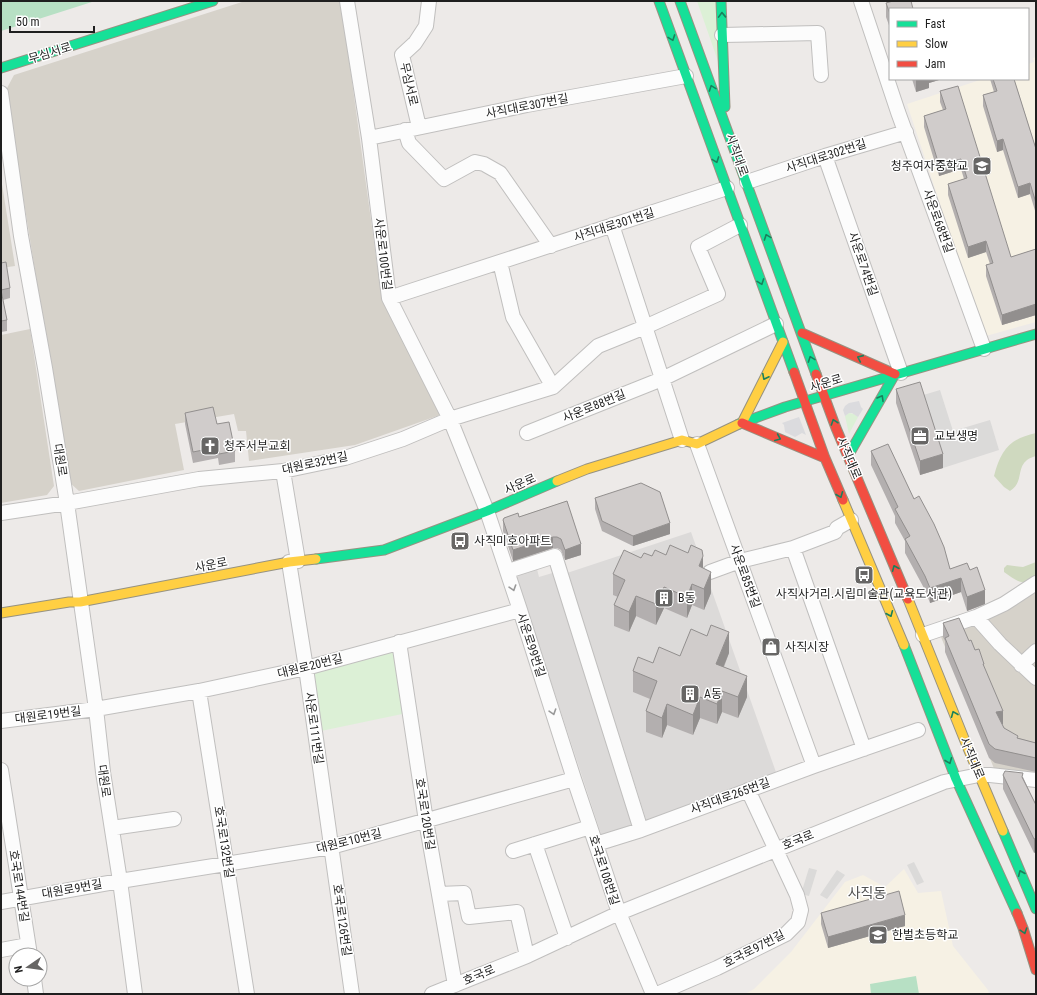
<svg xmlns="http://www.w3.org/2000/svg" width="1037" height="995" font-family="'Roboto Condensed','Noto Sans KR',sans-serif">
  <rect width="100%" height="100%" fill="#edeae8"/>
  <path fill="#dcdad9" d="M691,532L777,775L647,822L567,573Z
    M536,565L539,577L559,571L636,823L602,837L515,572Z"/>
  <path fill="#f6f1e4" d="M1036,57V322L986,336L948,228L907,104L983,79H1028V64L1034,62L1033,58Z
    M904,869L918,893L941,891L953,946L988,990L989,994H745L754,989L791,952L845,882L863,875L885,887Z"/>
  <path fill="#dbdad9" d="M940,390L953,431L990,420L999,450L943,468L920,396Z
    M914,862L924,882L917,885L907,865Z
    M809,868L817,870L809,896L801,894Z
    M837,870L845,875L827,899L820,895Z"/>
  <path fill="#d6d2ca" d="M245,1H341L377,264L386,307L440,415L355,445L249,461L246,431H238L234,414L175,424L184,470L79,491L69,482L6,90L14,75Z
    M1,178L15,266L1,268Z
    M30,329L54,486L47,495L1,503V335Z
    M1036,592V778L995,771L939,632L975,620Z"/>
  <path fill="#cfd9bf" d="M1036,433V456C1033,457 1029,458 1027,460C1016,469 1024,482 1010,491L1004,487L994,476C1001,450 1009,439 1036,433Z
    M1036,562V579C1022,587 1016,580 1004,572V568L1007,565L1023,567Z"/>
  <path fill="#dcf0d6" d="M697,1H718L720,67Z
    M849,413L854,414L858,417L849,434L845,416Z
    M385,651L396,654L407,713L321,731L313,677L318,670Z"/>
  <path fill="#b7e0c4" d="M1,1H95L1,31Z
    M916,976L919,994H871L870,984Z"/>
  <path fill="#dbdbde" d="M859,401L861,407L863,409L858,417L852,413H849L845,416L843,410L845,406L849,403Z
    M799,417L806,435L802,433L795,437L785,432L784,425L782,423Z"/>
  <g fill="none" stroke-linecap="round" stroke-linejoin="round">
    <defs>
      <path id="street" d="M347,1L369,138L389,298L450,419L487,511L520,610L574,779L619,913L653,994
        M861,1L898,112L984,349
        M722,35L818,33L821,75
        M1,93L21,236L45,368L67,503L96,709L103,772L120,881L135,994
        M419,127L402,55L415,43L426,26L429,1
        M405,130L409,143L444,179L475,162L484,164L500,173L551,246
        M369,138L527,105L686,76
        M825,156L901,373
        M747,182L825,156L906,132
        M612,225L682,440
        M500,262L513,317L553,387
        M389,298L727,188
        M527,433L662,379L776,324
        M697,444L814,766
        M283,471L298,561
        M1,513L67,503L199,479L283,471L345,458L403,439L450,419L553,387L598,346L645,327L718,294L698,247L740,225
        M793,548L864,749
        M289,562L306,668L352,994
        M508,571L555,556L641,830
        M710,572L740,561L793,548L835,532L837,528L851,520
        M976,617L1004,604L1036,583
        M923,635L976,617L1000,644L1036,678
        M399,642L426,821L455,985
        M1021,665L1036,651
        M199,691L247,994
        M1,721L96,709L199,691L306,668L520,610
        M1,770L30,955
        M112,828L174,819
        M535,844L567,938
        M596,844L641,830L814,766L918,730
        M513,851L590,827
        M439,894L464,893L469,917L517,912L527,956
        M1,902L120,881L331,847L574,779
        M1,950L28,945
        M34,979L36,994
        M432,994L527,956L619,913L944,782L979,775H990L1036,780
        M657,994L717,968L786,934L798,922L801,910L797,895L748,790"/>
      <path id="fast" d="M659,1L794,372
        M680,1L816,374
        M721,1L725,107
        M1,68L213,1
        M739,424L785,407L1036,334
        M848,456L895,374
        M316,559L384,550L487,511L557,481
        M904,645L956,779L1017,913
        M1003,831L1036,909"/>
      <path id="slow" d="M742,423L783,342
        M557,481L587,469L682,440L697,444L739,424
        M843,500L904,645
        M908,599L967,746L1003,831
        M1,613L69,602H80L289,562L316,559"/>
      <path id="jam" d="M802,333L895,374
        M794,372L825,458L843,500
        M816,374L836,428L908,599
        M742,423L825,458
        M1017,913L1023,928L1036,970"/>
    </defs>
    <use href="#street" stroke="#c0bfbe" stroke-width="16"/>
    <use href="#fast" stroke="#969281" stroke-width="11"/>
    <use href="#slow" stroke="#969281" stroke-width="11"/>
    <use href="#jam" stroke="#969281" stroke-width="11"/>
    <use href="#street" stroke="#fcfcfc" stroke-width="14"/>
    <use href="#fast" stroke="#16e098" stroke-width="9"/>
    <use href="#slow" stroke="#ffcf43" stroke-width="9"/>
    <use href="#jam" stroke="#f24e42" stroke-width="9"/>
  </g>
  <path fill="#b3afaf" d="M886,3L890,9V28L886,17Z
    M912,79H939V80L929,83V88L916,92Z
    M990,79H1014L1036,149V214L1030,194L1018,198L1003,150L997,152L983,106V95L994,92Z
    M940,91L1011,257L1036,249V315L1002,325L986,276V265L990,264L986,252L968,258L948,195V184L964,179L961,169L939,176L924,127V116L943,110L940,102Z
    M1,263L10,288V298L3,300L7,320V331L1,332Z
    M896,389L943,468L920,475L896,403Z
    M185,413L217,424L235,451V462L219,465L218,458L193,463L185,424Z
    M871,451L914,499L950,569L970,570L985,604L967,611L961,592L930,603L925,590L905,553V541L895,523V516L871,465Z
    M595,498L670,534L633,546L602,531L595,509Z
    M567,501L581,555L565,560L561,550L557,548H553L513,561L503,531V520L519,517Z
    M688,553L703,568L711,593L704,610L692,605L687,618L664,608L656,625L636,616L629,632L614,626V605L618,597L613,595V574L641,558Z
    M943,623L969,641L984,664V668L1003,724L1002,725L1004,728L1018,738L1036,743V772L995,763L989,758L945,652V641L943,637Z
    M729,653L724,667L747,697L738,718L722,712L717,724L700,718L693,735L667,725L662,738L646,732V711L650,699L633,692V671L653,663L680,656Z
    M1003,775L1023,777L1036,805L1034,853L1003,789Z
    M821,913L905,926L828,948L821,924Z"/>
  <path fill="#928f8e" d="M916,79H939V80L929,83V88L916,92Z
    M1003,139V150L997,152V141Z
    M961,159V169L939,176V165Z
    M1030,183V194L1018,198V187Z
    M986,241V252L968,258V247Z
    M1036,304V315L1002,325V315Z
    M943,454V468L920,475V461Z
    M670,523V534L633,546V536Z
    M553,537V548L513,561V550Z
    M581,544V555L565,560V550Z
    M703,556V577L699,587V566Z
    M711,572V593L704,610V589Z
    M961,578V592L930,603V588Z
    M692,584V605L687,618V597Z
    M664,587V608L656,625V604Z
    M985,590V604L967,611V597Z
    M636,596V616L629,632V612Z
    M729,632V653L716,685V664Z
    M747,676V697L738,718V697Z
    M722,691V712L717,724V704Z
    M700,697V718L693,735V715Z
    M667,704V725L662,738V718Z
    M1003,711V724L996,726V712Z
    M1036,838V852L1034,853V839Z
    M905,915V926L828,948V937Z"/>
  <path fill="#d0cccb" stroke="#928f8e" d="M893,1H911L913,9H890V14L886,3Z
    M993,79H1014L1036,149V203L1030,183L1018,187L1003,139L997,141L983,95L997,91Z
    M958,86L1011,257L1036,249V304L1002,315L986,265L993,263L986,241L968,247L948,184L967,178L961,159L939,165L924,116L946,109L940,91Z
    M6,262L10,288L1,290L7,320L1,321V263Z
    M920,382L943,454L920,461L896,389Z
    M213,407L217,424L229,422L235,451L219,454L218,447L193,452L185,413Z
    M888,444L914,499L919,496L934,524L944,547L950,569L967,563L970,570L977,567L985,590L967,597L961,578L930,588L925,576L905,539L910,536L895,509L898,507L871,451Z
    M641,483L660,492L670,523L633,536L602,521L595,498Z
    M567,501L581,544L565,550L561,539L557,537H553L513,550L503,520L504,518L518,513L519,517Z
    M670,545L688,553L691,545L702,550L703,556L699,566L711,572L704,589L692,584L687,597L664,587L656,604L636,596L629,612L614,605L625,580L613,574L624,550L641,558L644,553L652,556L655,550L666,555Z
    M959,618L969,641L971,640L975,650L979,649L984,664H983L1003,711L996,712L1004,728L1018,736L1017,738L1036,743V758L995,749L989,744L945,638L949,636L943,623Z
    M711,625L729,632L716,664L747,676L738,697L722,691L717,704L700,697L693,715L667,704L662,718L646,711L657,681L633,671L638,657L653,663L659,647L680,656L691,629L707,636Z
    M1005,771L1023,773L1022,777L1036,805V838L1034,839L1003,775Z
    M899,891L905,915L828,937L821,913Z"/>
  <defs><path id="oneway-chevron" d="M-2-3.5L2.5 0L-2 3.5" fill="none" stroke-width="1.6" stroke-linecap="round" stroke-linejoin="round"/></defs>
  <g stroke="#1a805c">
    <use href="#oneway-chevron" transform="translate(722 15) rotate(-92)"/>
    <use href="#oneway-chevron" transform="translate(672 38) rotate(70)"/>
    <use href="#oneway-chevron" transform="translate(712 88) rotate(-110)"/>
    <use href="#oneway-chevron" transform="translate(716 160) rotate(70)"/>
    <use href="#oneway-chevron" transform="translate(767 237) rotate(-110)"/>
    <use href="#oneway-chevron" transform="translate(761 282) rotate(70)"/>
    <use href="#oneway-chevron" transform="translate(860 358) rotate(-156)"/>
    <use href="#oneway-chevron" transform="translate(811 359) rotate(-110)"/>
    <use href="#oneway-chevron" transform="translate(765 377) rotate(117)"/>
    <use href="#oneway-chevron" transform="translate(881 398) rotate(-60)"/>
    <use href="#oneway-chevron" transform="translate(834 422) rotate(-109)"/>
    <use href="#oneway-chevron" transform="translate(778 438) rotate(23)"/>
    <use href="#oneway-chevron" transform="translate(840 495) rotate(68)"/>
    <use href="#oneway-chevron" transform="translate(895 568) rotate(-113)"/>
    <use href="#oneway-chevron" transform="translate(890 614) rotate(67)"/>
    <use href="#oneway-chevron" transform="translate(954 714) rotate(-112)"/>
    <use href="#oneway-chevron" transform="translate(949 761) rotate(68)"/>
    <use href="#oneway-chevron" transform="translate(1021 873) rotate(-113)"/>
    <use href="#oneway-chevron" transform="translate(1024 931) rotate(72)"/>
  </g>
  <g stroke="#999">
    <use href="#oneway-chevron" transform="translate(513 588) rotate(72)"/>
    <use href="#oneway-chevron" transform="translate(553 712) rotate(72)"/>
  </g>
  <defs>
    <symbol id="school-square" viewBox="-11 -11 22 22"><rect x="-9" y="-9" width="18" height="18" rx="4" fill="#676665" stroke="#fff"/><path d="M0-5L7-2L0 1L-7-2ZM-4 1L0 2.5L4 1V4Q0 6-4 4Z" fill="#fff"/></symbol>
    <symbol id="office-square" viewBox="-11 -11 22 22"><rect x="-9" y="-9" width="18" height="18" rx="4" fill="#676665" stroke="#fff"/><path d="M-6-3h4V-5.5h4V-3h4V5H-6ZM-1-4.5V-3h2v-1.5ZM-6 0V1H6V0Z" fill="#fff"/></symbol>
    <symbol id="church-square" viewBox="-11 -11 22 22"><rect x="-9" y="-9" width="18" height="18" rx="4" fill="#676665" stroke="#fff"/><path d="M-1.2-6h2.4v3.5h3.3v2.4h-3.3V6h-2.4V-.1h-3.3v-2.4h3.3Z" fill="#fff"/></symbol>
    <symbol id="bus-square" viewBox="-11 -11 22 22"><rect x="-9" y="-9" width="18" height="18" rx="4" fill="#676665" stroke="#fff"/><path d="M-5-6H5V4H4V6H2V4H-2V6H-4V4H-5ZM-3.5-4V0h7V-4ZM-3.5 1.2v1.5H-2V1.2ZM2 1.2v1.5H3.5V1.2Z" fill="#fff"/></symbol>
    <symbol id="building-square" viewBox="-11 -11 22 22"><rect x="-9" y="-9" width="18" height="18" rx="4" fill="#676665" stroke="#fff"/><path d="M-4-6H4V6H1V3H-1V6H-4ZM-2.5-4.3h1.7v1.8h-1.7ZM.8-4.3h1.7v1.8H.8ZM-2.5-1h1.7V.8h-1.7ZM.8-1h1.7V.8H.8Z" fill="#fff"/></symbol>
    <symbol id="shop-square" viewBox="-11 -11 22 22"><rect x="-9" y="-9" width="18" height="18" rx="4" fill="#676665" stroke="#fff"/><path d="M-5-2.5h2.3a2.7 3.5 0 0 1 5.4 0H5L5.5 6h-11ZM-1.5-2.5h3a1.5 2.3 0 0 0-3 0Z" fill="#fff"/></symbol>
  </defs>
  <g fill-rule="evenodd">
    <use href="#school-square" x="971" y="155" width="22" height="22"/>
    <use href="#office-square" x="909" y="425" width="22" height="22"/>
    <use href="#church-square" x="199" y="435" width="22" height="22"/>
    <use href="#bus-square" x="449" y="530" width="22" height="22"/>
    <use href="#bus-square" x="853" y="564" width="22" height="22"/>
    <use href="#building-square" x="653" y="587" width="22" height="22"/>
    <use href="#shop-square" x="760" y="636" width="22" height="22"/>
    <use href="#building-square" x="679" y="683" width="22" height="22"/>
    <use href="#school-square" x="867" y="924" width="22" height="22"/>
  </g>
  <g text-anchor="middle" stroke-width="3" stroke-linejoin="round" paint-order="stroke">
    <g font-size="12" fill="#1f1f1f" stroke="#fff">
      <text transform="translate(50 53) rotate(-17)" y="4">무심서로</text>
      <text transform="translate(409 84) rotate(77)" y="4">무심서로</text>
      <text transform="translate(527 106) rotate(-11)" y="4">사직대로307번길</text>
      <text transform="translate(737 155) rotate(70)" y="4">사직대로</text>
      <text transform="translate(826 156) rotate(-18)" y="4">사직대로302번길</text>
      <text transform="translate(938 221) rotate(70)" y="4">사운로68번길</text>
      <text transform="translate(614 225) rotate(-18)" y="4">사직대로301번길</text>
      <text transform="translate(383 254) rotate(83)" y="4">사운로100번길</text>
      <text transform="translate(863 264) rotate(71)" y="4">사운로74번길</text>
      <text transform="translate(826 383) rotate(-17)" y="4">사운로</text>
      <text transform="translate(594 406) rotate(-22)" y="4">사운로88번길</text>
      <text transform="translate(849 458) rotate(67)" y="4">사직대로</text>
      <text transform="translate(60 460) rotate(81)" y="4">대원로</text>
      <text transform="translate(315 463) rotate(-12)" y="4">대원로32번길</text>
      <text transform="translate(520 484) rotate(-24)" y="4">사운로</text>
      <text transform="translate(211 565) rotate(-11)" y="4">사운로</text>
      <text transform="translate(745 576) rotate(70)" y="4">사운로85번길</text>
      <text transform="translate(531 645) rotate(72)" y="4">사운로99번길</text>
      <text transform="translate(310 666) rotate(-14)" y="4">대원로20번길</text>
      <text transform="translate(48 715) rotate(-7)" y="4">대원로19번길</text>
      <text transform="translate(314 728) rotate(82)" y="4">사운로111번길</text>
      <text transform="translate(972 758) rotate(67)" y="4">사직대로</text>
      <text transform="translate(104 781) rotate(82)" y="4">대원로</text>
      <text transform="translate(730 796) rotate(-20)" y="4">사직대로265번길</text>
      <text transform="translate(425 814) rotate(81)" y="4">호국로120번길</text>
      <text transform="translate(798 840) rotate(-22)" y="4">호국로</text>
      <text transform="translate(349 841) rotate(-14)" y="4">대원로10번길</text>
      <text transform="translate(224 842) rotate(81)" y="4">호국로132번길</text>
      <text transform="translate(604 870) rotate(72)" y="4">호국로108번길</text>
      <text transform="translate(19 886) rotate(81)" y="4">호국로144번길</text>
      <text transform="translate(72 889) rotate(-10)" y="4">대원로9번길</text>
      <text transform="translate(342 920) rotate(82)" y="4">호국로126번길</text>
      <text transform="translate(754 949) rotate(-27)" y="4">호국로97번길</text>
      <text transform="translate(479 975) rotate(-23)" y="4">호국로</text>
    </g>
    <g font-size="12" fill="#1f1f1f" stroke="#fff" text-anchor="start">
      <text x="968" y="170" text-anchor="end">청주여자중학교</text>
      <text x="934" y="440">교보생명</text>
      <text x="224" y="450">청주서부교회</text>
      <text x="474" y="545">사직미호아파트</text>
      <text x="864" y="598" text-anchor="middle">사직사거리.시립미술관(교육도서관)</text>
      <text x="678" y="602">B동</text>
      <text x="785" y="651">사직시장</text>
      <text x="704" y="698">A동</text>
      <text x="892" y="939">한벌초등학교</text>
    </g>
    <g font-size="14" fill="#525252" stroke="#fff">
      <text x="867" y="898">사직동</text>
    </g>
  </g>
  <rect width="1037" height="995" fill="none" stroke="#1f1f1f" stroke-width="4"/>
  <rect x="889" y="8" width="140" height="72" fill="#ffffff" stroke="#a5a5a5"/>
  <rect x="897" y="21" width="20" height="6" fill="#16e098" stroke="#a5a5a5"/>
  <text x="925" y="28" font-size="12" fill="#1f1f1f">Fast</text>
  <rect x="897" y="41" width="20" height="6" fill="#ffcf43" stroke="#a5a5a5"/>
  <text x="925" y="48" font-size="12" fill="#1f1f1f">Slow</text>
  <rect x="897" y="61" width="20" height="6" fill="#f24e42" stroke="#a5a5a5"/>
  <text x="925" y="68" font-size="12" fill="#1f1f1f">Jam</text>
  <g transform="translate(28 967) rotate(257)"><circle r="19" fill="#ffffff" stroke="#a5a5a5"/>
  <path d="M0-3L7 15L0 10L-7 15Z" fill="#676665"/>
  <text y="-6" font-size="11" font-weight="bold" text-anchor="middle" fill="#1f1f1f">N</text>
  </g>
  <path d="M10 26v6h84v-6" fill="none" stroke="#1f1f1f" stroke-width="2"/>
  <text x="16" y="26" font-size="12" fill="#1f1f1f" stroke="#ffffff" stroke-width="3" paint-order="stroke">50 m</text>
</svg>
